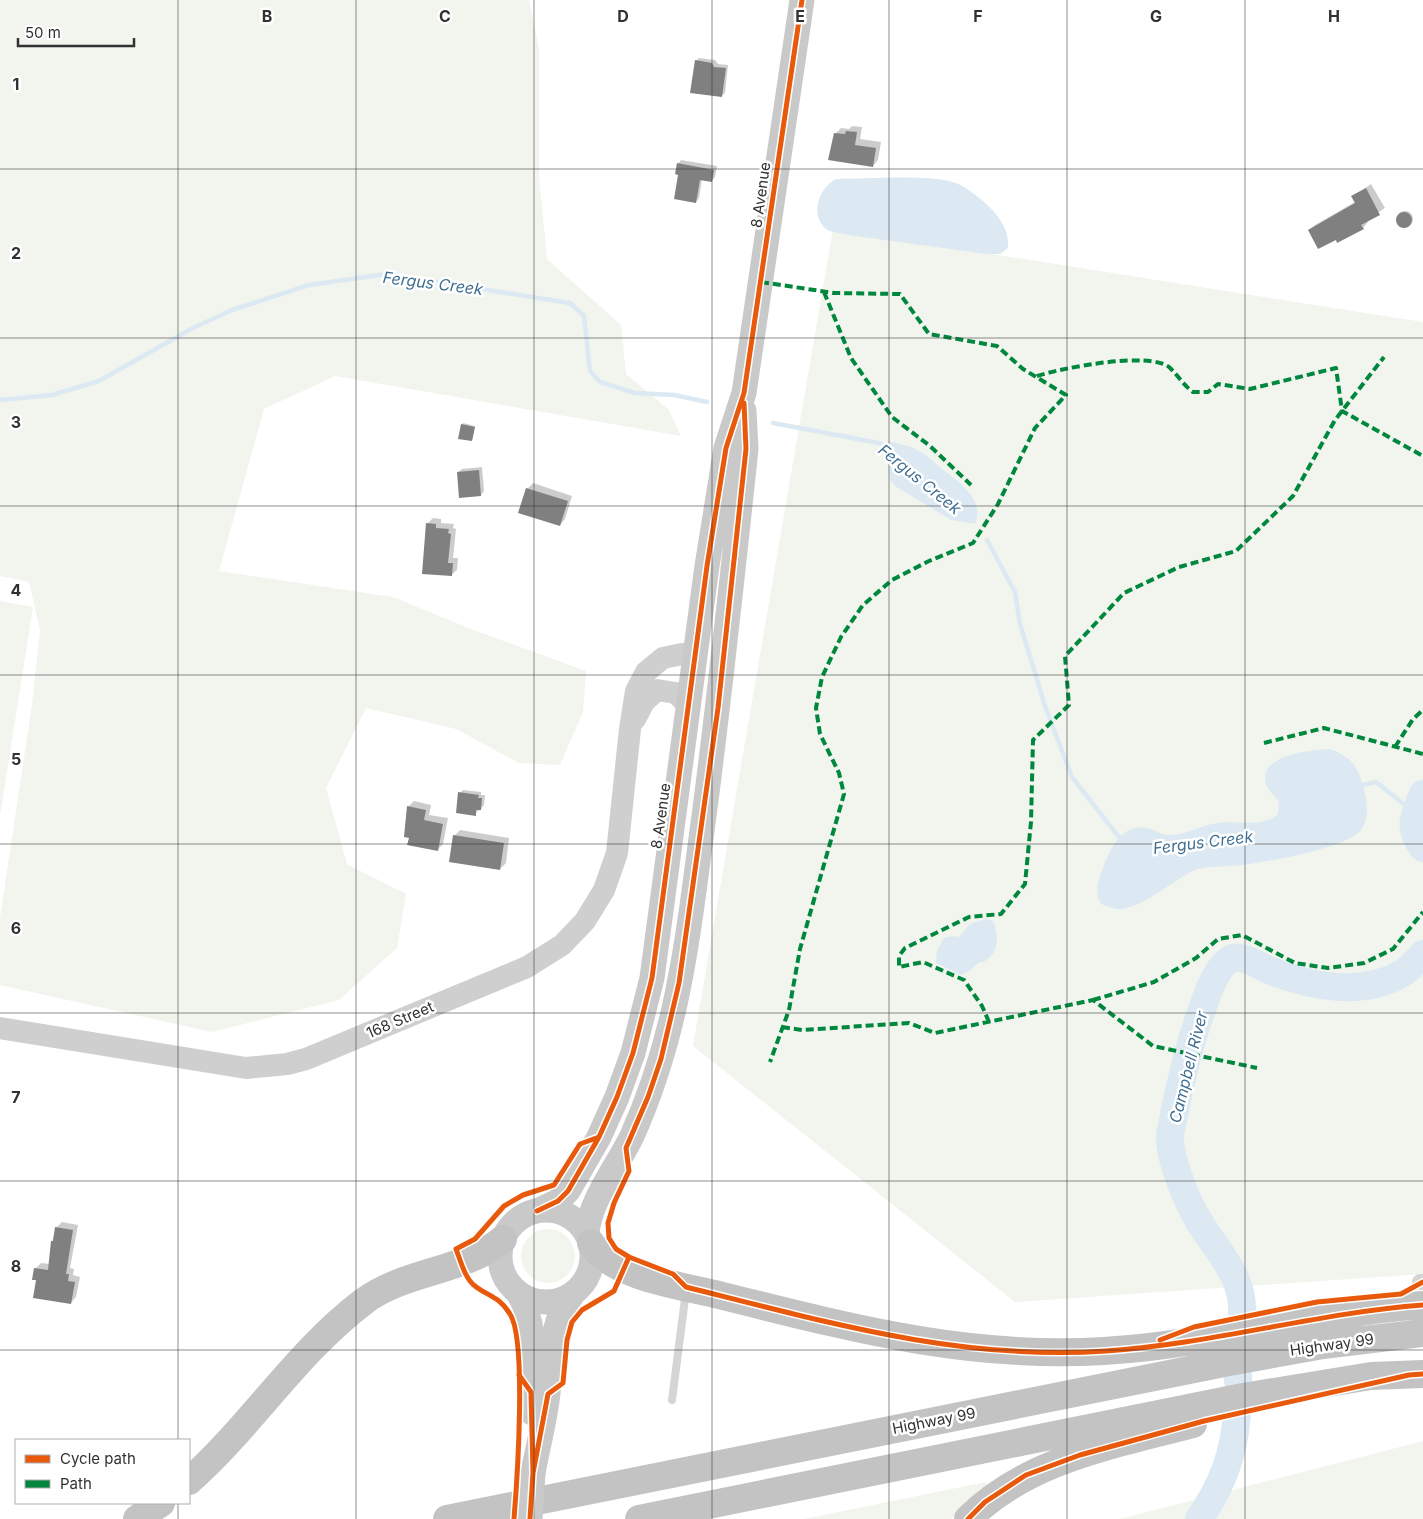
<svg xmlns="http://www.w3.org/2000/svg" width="1423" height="1519" font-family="Inter,sans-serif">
  <rect width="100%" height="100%" fill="#fff"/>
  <path fill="#f1f5ee" d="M0,0H529L539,49V176L547,259L621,325L626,374L669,410L681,436L335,376L264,409L219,571L393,597L471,629L586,671L583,712L560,765L519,763L456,729L366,708L326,788L347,864L406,894L397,948L339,1000L212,1032L0,985V918L32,704L40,630L29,582L0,576Z
    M833,229L1423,322V1274L1015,1302L693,1046Z
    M0,601L33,607L0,816Z
    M521 1256a27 27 0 1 1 54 0a27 27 0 1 1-54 0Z
    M1423,1441V1519H1120Z
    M986,1482L987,1484L951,1519H804Z"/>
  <path fill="#dce9f2" d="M836,179C865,179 931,174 956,183C967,187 988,204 995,213C1004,224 1009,234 1008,248L1000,254H987L848,235C842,233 833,233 828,230C808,217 819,187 836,179Z
    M887,441C897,443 908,445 917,450C928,455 936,465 945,471C961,483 985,501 975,524L951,520L895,486L890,480Z
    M1330,749C1346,755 1357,763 1361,780C1366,795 1372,817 1360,831C1345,849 1258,864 1232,866C1221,867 1209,866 1198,869C1173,878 1144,910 1116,909C1112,908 1106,906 1101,904C1094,891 1098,882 1103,868C1110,848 1123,821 1150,829C1155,830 1162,835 1168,835C1182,836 1198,827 1212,824C1235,818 1259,830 1278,814L1279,802C1274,795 1265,788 1265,779C1264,754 1312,750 1330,749Z
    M985,919L993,921C999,935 999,953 985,961C980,964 982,960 977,964C971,969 969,972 961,975L936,963L937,950L944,938L953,936L959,937L970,924Z"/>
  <path fill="#0003" d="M699,58L715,60L718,64L728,65L725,93L721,96L696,61Z
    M852,126L862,127L860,139L881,142L878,160L873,166L836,133L841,128L849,129Z
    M681,160L717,166L715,177L712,181L702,179L699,198L696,202L679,174L678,164Z
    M1371,184L1385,208L1367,220L1368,222L1363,228L1336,238L1309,230L1315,225L1355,202L1352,197Z
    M1397 219a8 8 0 1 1 16 0a8 8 0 1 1-16 0Z
    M463,423L475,426L472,440L462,425Z
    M482,467L484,491L481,495L458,472L462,469Z
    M533,483L572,496L565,519L560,525L527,489Z
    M433,518L441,519V523L454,524L453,528L456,529L453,558H458L457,570L451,575L427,524Z
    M463,790L481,792V795H485L484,805L475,814L460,793Z
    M414,801L431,805L429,815L448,818L443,844L438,849L408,807Z
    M460,830L509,838L506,863L500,869L454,836Z
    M62,1222L78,1225L70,1268L74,1269L73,1275L80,1277L76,1297L71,1303L38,1279L35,1269L41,1263L50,1264L52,1242L56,1228Z"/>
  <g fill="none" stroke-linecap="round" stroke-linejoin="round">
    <path stroke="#dce9f2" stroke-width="4.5" d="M0,400L52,395L99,381L191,329L232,310L309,285L387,274L570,303L584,316L590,371L600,382L635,393L674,395L707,402
      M773,423L879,443L890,450
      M987,540L1015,592L1020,624L1046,709L1072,777L1118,836L1123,839
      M1358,786L1376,782L1415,813"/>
    <path stroke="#dce9f2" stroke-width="28" d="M1423,794C1414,816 1407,827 1423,848
      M1242,1313C1244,1277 1218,1252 1200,1223C1187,1202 1172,1165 1170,1141C1169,1133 1173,1123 1174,1115C1181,1080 1189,1045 1201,1012C1206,998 1217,963 1233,958C1244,955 1259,966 1269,970C1309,986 1361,997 1401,974C1409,970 1416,961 1423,954
      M1238,1381V1376
      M1199,1519C1222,1486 1234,1454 1237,1414"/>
  </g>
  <path fill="#808080" d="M695,60L712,63L714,67L726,68L722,97L690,93Z
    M846,131L857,132L855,145L876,148L873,167L828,160L834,133L845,134Z
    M677,163L714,170L712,182L700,180L696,203L674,199L678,175L675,174Z
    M1366,188L1380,215L1361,225L1364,229L1337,243L1336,240L1318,249L1308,230L1355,203L1351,196Z
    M1396 220a8 8 0 1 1 16 0a8 8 0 1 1-16 0Z
    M461,424L475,427L472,441L458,439Z
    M479,470L481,496L459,498L457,472Z
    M526,488L568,501L560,526L518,513Z
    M426,523L436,524V528L449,529L448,533L451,534L448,563H453L452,576L422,574Z
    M458,792L479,795L478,798H482L481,810H476V816L456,813Z
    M407,806L426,810L424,820L443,824L438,851L407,845L409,838L404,837Z
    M453,835L504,843L500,870L449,862Z
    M55,1227L73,1230L66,1274H69L68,1281L75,1282L71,1304L33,1298L36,1280H32L34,1268L48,1270L51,1241H53Z"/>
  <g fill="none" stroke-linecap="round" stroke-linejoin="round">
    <path stroke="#d5d5d5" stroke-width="8" d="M672,1400L686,1291"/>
    <path stroke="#d5d5d5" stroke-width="16" d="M1420,1282H1423"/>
    <path stroke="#cfcfcf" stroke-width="22" d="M635,719L644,702L657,690L676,693L689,706
      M0,1028L246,1068L287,1064L306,1059L527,967L562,945L585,921L604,890L617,853L630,729L636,691L646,672L663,658L682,654L695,655"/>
    <path stroke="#c9c9c9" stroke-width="25" d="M500 1256a46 46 0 1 1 92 0a46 46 0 1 1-92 0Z
      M537,1211L558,1201L568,1191L599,1137L617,1097L633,1053L652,978L707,566L726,448L744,393L802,0
      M587,1235C588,1203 618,1165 632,1136C650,1096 663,1055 673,1013C688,948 695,881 704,816C720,694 733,571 746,449L744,411
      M518,1293C540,1327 531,1374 532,1413
      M533,1473C538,1446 545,1420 548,1393C552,1358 549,1323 573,1294"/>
    <path stroke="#c3c3c3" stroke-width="28" d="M591,1243C611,1277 683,1286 719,1295C851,1328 966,1359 1104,1351C1211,1345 1316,1313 1423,1305
      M189,1481C251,1426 296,1353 363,1302C405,1270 463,1273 503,1239
      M137,1519L161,1503
      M447,1519L1234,1361L1323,1345L1423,1333
      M639,1519L1243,1397L1371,1376L1423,1374
      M968,1519C1028,1459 1114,1445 1193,1424"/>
    <path stroke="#c9c9c9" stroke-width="25" d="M530,1519L533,1473"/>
    <path stroke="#00873e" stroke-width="4" stroke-dasharray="8 4" stroke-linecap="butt" d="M761,282L834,293L900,294L929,334L997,346L1023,369L1066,395L1035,428L998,504L973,543L929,561L892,580L863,605L841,637L822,677L816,708L820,734L839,773L844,794L800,949L789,1010L770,1062
      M824,292L851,358L892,417L930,446L971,485
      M1037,376C1062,368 1148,351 1169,367C1178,375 1183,385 1193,392H1208L1218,384L1250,389L1336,368L1342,411L1423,456
      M1264,743L1324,728L1423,754
      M1395,747L1413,719L1423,710
      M1093,1000L1154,982L1196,958L1218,939L1242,935L1295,963L1328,968L1364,963L1393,949L1423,912
      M989,1022L982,1006L964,980L923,962L899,967V956L905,948L969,917L1001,914L1025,884L1031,822L1033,740L1069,705L1065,656L1124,593L1179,567L1236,551L1293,496L1335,420L1384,357
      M782,1027L802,1030L909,1023L935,1033L1093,1000L1153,1046L1257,1068"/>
    <defs>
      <path id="cycleway" d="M537,1211L558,1201L568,1191L599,1137L617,1097L633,1053L652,978L707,566L726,448L744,393L802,0
        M629,1257L673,1274L686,1287C826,1322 960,1361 1106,1351C1212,1344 1316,1313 1423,1305
        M1160,1340L1194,1327L1317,1302L1401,1294L1423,1282
        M519,1375L531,1392L533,1473L530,1519
        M533,1473L548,1394L563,1383L567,1340L572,1322L582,1310L614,1291L629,1257L616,1249L609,1238L608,1223L614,1203L629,1171L626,1148L648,1097L661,1059L679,983L718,708L746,449L744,403
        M514,1519C517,1482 527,1340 510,1314C499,1296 489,1297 475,1286C465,1279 460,1259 456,1249L475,1239L504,1206L523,1195L554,1185L580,1144L599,1137
        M968,1519L985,1502L1026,1475L1080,1455L1204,1421L1409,1375L1423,1374"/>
    </defs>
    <use href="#cycleway" stroke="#fff" stroke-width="8"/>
    <use href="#cycleway" stroke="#e8590c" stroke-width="5"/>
  </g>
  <path fill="none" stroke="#313131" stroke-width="1" stroke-opacity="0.55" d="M178,0V1440M356,0V1519M534,0V1519M712,0V1519M889,0V1519M1067,0V1519M1245,0V1519M0,169H1423M0,338H1423M0,506H1423M0,675H1423M0,844H1423M0,1013H1423M0,1181H1423M0,1350H1423M178,1503V1519"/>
  <g text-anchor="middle" stroke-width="5" stroke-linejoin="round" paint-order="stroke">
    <g font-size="15" fill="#313131" stroke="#fff">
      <text transform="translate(761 195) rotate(-82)" y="5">8 Avenue</text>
      <text transform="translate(661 816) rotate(-82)" y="5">8 Avenue</text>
      <text transform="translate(400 1020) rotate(-23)" y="5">168 Street</text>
      <text transform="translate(1332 1345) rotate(-8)" y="5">Highway 99</text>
      <text transform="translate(934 1421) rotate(-11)" y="5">Highway 99</text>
    </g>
    <g font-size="16" font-style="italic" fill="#406f91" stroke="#fff">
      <text transform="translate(433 283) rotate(7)" y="6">Fergus Creek</text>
      <text transform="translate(920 479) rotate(39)" y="6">Fergus Creek</text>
      <text transform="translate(1203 842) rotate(-7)" y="6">Fergus Creek</text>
      <text transform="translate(1188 1067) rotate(-76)" y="6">Campbell River</text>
    </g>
  </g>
  <g font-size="16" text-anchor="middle" font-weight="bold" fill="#313131" stroke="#fff" stroke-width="5" stroke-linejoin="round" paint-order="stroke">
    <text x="267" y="22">B</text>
    <text x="445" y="22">C</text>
    <text x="623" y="22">D</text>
    <text x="800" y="22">E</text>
    <text x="978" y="22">F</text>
    <text x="1156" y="22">G</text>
    <text x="1334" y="22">H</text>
    <text x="16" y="90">1</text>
    <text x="16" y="259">2</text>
    <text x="16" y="428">3</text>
    <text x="16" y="596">4</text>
    <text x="16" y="765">5</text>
    <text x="16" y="934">6</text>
    <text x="16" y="1103">7</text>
    <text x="16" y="1272">8</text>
  </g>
  <rect x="15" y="1439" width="175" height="65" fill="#ffffff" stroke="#adadad"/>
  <rect x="25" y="1455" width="25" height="8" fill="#e8590c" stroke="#adadad"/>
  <text x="60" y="1464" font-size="15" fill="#313131">Cycle path</text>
  <rect x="25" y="1480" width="25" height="8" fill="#00873e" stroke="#adadad"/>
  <text x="60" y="1489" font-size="15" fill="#313131">Path</text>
  <path d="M18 38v8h116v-8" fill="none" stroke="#313131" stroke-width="2.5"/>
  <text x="25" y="38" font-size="15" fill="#313131" stroke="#ffffff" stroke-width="4" paint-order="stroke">50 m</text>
</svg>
